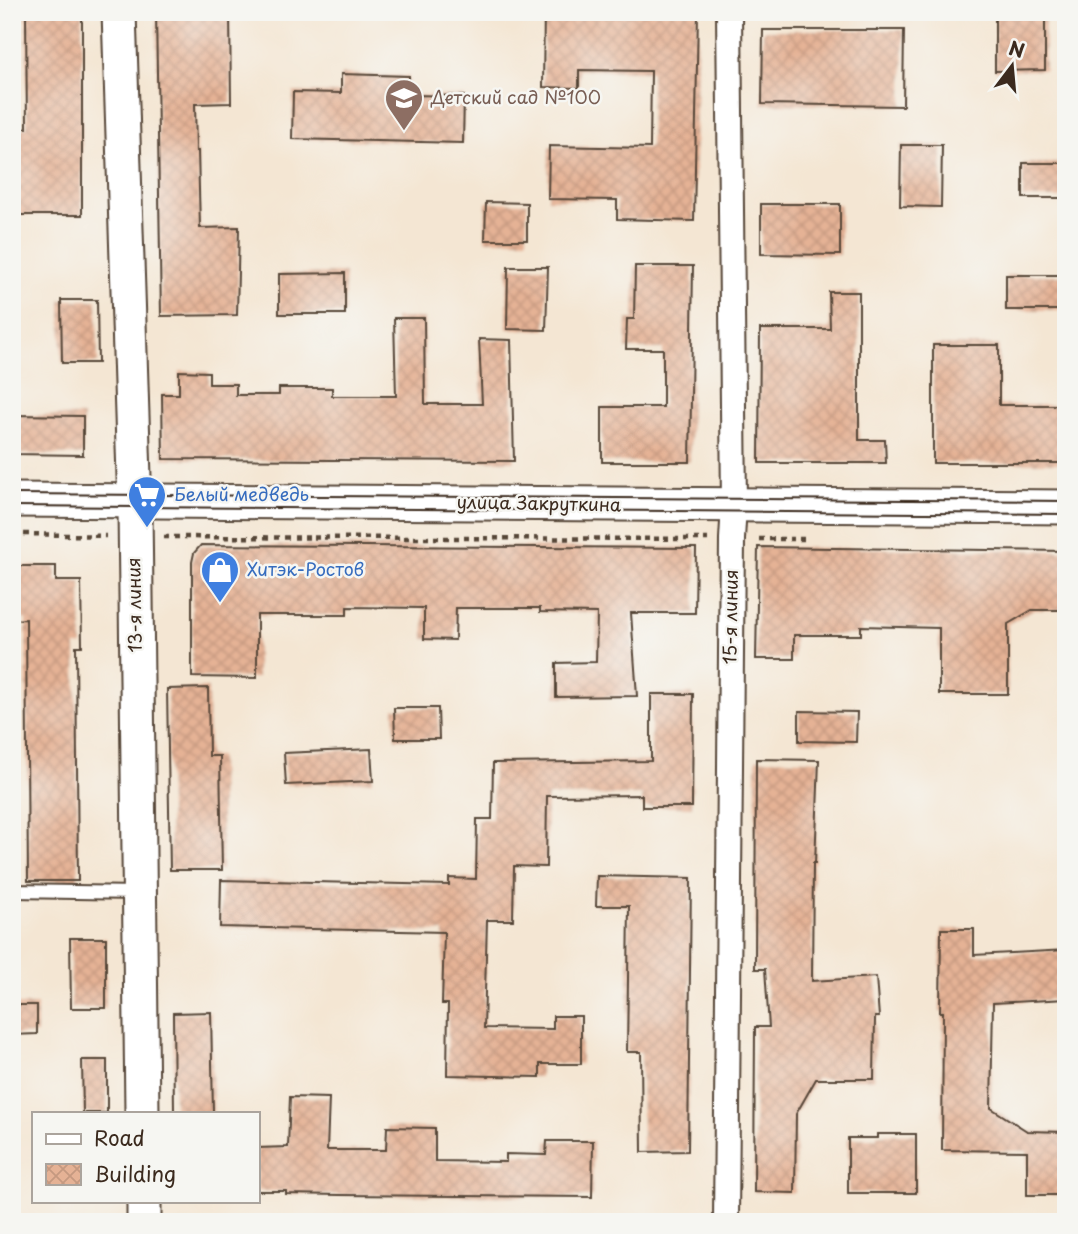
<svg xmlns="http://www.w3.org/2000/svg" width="1078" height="1234" font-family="'Playpen Sans',sans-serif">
  <defs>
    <pattern id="building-cross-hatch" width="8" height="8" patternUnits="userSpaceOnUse" patternTransform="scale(1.75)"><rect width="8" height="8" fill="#e5b295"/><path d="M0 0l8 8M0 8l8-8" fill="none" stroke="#c59980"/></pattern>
  </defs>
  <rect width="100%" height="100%" fill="#f6f6f2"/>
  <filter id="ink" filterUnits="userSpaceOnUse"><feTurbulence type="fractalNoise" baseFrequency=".0143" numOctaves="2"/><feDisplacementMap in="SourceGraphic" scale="14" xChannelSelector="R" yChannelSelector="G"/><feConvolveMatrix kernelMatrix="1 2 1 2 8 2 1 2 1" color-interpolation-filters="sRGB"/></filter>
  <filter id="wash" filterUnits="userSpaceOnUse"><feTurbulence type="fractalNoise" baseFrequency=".00686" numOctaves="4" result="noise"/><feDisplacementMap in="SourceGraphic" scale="28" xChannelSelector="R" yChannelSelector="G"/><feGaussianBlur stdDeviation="1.57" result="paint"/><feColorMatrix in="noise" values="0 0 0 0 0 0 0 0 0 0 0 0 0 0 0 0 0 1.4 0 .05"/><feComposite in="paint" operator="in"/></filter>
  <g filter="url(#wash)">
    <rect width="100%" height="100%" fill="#f4e6d3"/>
    <g id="blocks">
      <path fill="url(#building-cross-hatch)" d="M26,12H82V215H12V128H27Z
        M156,12H230L231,103L195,104L196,151H198L200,228L239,227L237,315L161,316Z
        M544,12H698L694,221L617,219V200L548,199L549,146L650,148L651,71L579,70V88L543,87Z
        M995,12H1045V70L995,71Z
        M763,30H904L903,106L762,104Z
        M341,74L409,76V95L464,96L463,143L292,139L293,92L341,93Z
        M901,145H942L941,207L900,206Z
        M1023,163H1066V198H1023Z
        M486,202L527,203V240H485Z
        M761,204H840V255L761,254Z
        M635,266H693L690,462H602V407H663V349H626L627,319H634Z
        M508,267H548L546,330L507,329Z
        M345,273V314H279V274Z
        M1006,275H1066V310H1006Z
        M829,292H859V440H885L886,463H759L760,329H830Z
        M61,300H97L98,363H62Z
        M394,318H424L425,404H482L479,339L511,340L514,461L163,459L162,394H179V371L209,372V384H236V395H279V388H332V396H396Z
        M933,345H999V405H1066V463H933Z
        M12,415L83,416V455L12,454Z
        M201,545L696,548L695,613H631L637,696L556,697V663L596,662L597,613L540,612V608H456L455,640L424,639V608L347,607V615H257V678L192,677V562L194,553Z
        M758,547L1066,551V610H1032L1008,624V694H939V628L861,626V635H794V659H756Z
        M13,566H56V581H81L82,646H76L78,881H28L26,619L12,620Z
        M208,688L209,756H220L222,870H170L167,689Z
        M651,694H693L692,807H642V795L547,796L546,867L514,866L513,920H487L484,1028L553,1029V1016H581V1064H540V1077L447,1075L448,1004H442L444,932L220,927L221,880L449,885V878L476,879L477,819H492L493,763L651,761Z
        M394,708H438L439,739H395Z
        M799,711L857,712L856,742L799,741Z
        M371,749L373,781L286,785L284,753Z
        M756,759L819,760L815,863H813L812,981L876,977L879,1017H875L874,1079H816L796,1114L795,1193L754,1192L755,1027H769L765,969H755Z
        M597,876L691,878L688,1151L642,1152L641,1052H627L629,906H596Z
        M941,929H974V955L1066,950V999L993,1003L991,1108L1027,1131L1066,1132V1195H1027V1151L942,1150L943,1012H940Z
        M70,938H106V1008H71Z
        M12,1005H37V1034L12,1035Z
        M211,1012L213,1113H174L173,1013Z
        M82,1060H107V1113H83Z
        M290,1097L329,1098L327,1150H386L387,1127L435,1128V1161L506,1162V1154L546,1155L547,1141H593L592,1197L340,1195L286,1194V1191H257V1148L288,1147Z
        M877,1134H916V1193H848V1138H877Z"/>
    </g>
  </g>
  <g filter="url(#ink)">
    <use href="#blocks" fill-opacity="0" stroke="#574639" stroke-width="2"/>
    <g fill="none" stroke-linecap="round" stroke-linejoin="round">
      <defs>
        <path id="lane" d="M12,871L13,891L138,893"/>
        <path id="street" d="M726,1222L732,539L734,505L729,12"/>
        <path id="secondary" d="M119,12L135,508L142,1113
          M12,500L1066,507
          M144,1201V1222"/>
      </defs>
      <use href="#lane" stroke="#574639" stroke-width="16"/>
      <use href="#street" stroke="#574639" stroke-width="28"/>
      <use href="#secondary" stroke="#574639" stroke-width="37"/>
      <path stroke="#574639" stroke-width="4.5" stroke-dasharray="5 5" stroke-linecap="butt" d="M24,534L106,536
        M164,537L708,539
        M759,539H806"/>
      <use href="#lane" stroke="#fff" stroke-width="12"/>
      <use href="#street" stroke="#fff" stroke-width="24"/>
      <use href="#secondary" stroke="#fff" stroke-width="33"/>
      <path stroke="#3b2a1e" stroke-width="2" d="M12,494L1066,501
        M12,506L1066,514"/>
    </g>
  </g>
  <defs>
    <symbol id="school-pin" viewBox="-11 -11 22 30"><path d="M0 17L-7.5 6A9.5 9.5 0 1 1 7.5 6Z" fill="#8d6e63" stroke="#f6f6f2"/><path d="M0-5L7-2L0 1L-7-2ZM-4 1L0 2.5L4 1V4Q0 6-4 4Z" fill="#fff"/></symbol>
    <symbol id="supermarket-pin" viewBox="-11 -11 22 30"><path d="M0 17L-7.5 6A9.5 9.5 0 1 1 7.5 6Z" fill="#3f7fe0" stroke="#f6f6f2"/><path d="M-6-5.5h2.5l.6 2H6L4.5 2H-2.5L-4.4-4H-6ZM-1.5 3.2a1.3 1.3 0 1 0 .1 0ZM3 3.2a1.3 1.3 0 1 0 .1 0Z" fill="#fff"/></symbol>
    <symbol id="shop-pin" viewBox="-11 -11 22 30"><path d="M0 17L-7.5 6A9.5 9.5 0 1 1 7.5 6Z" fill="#3f7fe0" stroke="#f6f6f2"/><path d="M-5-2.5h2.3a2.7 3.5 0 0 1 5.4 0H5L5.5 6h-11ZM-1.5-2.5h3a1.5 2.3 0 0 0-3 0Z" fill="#fff"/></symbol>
  </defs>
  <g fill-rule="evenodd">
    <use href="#school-pin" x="382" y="76" width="44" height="60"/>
    <use href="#supermarket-pin" x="125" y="473" width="44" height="60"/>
    <use href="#shop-pin" x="198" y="548" width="44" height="60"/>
  </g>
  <g text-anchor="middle" stroke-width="5" stroke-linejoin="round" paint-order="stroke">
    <g font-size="18" fill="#785e54" stroke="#f6f6f2" text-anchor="start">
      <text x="431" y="104">Детский сад №100</text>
    </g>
    <g font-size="18" fill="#366cbe" stroke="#f6f6f2" text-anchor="start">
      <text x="174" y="501">Белый медведь</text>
      <text x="247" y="576">Хитэк-Ростов</text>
    </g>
    <g font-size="18" fill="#3b2a1e" stroke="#f6f6f2">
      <text transform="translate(539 504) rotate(1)" y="6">улица Закруткина</text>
      <text transform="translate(135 605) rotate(-91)" y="6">13-я линия</text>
      <text transform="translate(731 617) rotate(-89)" y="6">15-я линия</text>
    </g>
  </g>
  <rect width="1078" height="1234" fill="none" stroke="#f6f6f2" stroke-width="42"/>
  <rect x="32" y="1112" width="228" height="91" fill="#f6f6f2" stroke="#aba49d" stroke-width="2"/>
  <rect x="46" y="1134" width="35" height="10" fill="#ffffff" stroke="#aba49d" stroke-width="2"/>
  <text x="94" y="1146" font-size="21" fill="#3b2a1e">Road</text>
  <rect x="46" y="1164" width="35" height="21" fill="url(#building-cross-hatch)" stroke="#aba49d" stroke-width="2"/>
  <text x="94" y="1182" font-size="21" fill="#3b2a1e">Building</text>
  <g transform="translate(1012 66) rotate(16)" stroke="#f6f6f2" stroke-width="5" paint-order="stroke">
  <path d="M0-5L12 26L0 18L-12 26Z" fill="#3b2a1e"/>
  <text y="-10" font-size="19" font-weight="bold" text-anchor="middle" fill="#3b2a1e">N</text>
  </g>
</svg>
